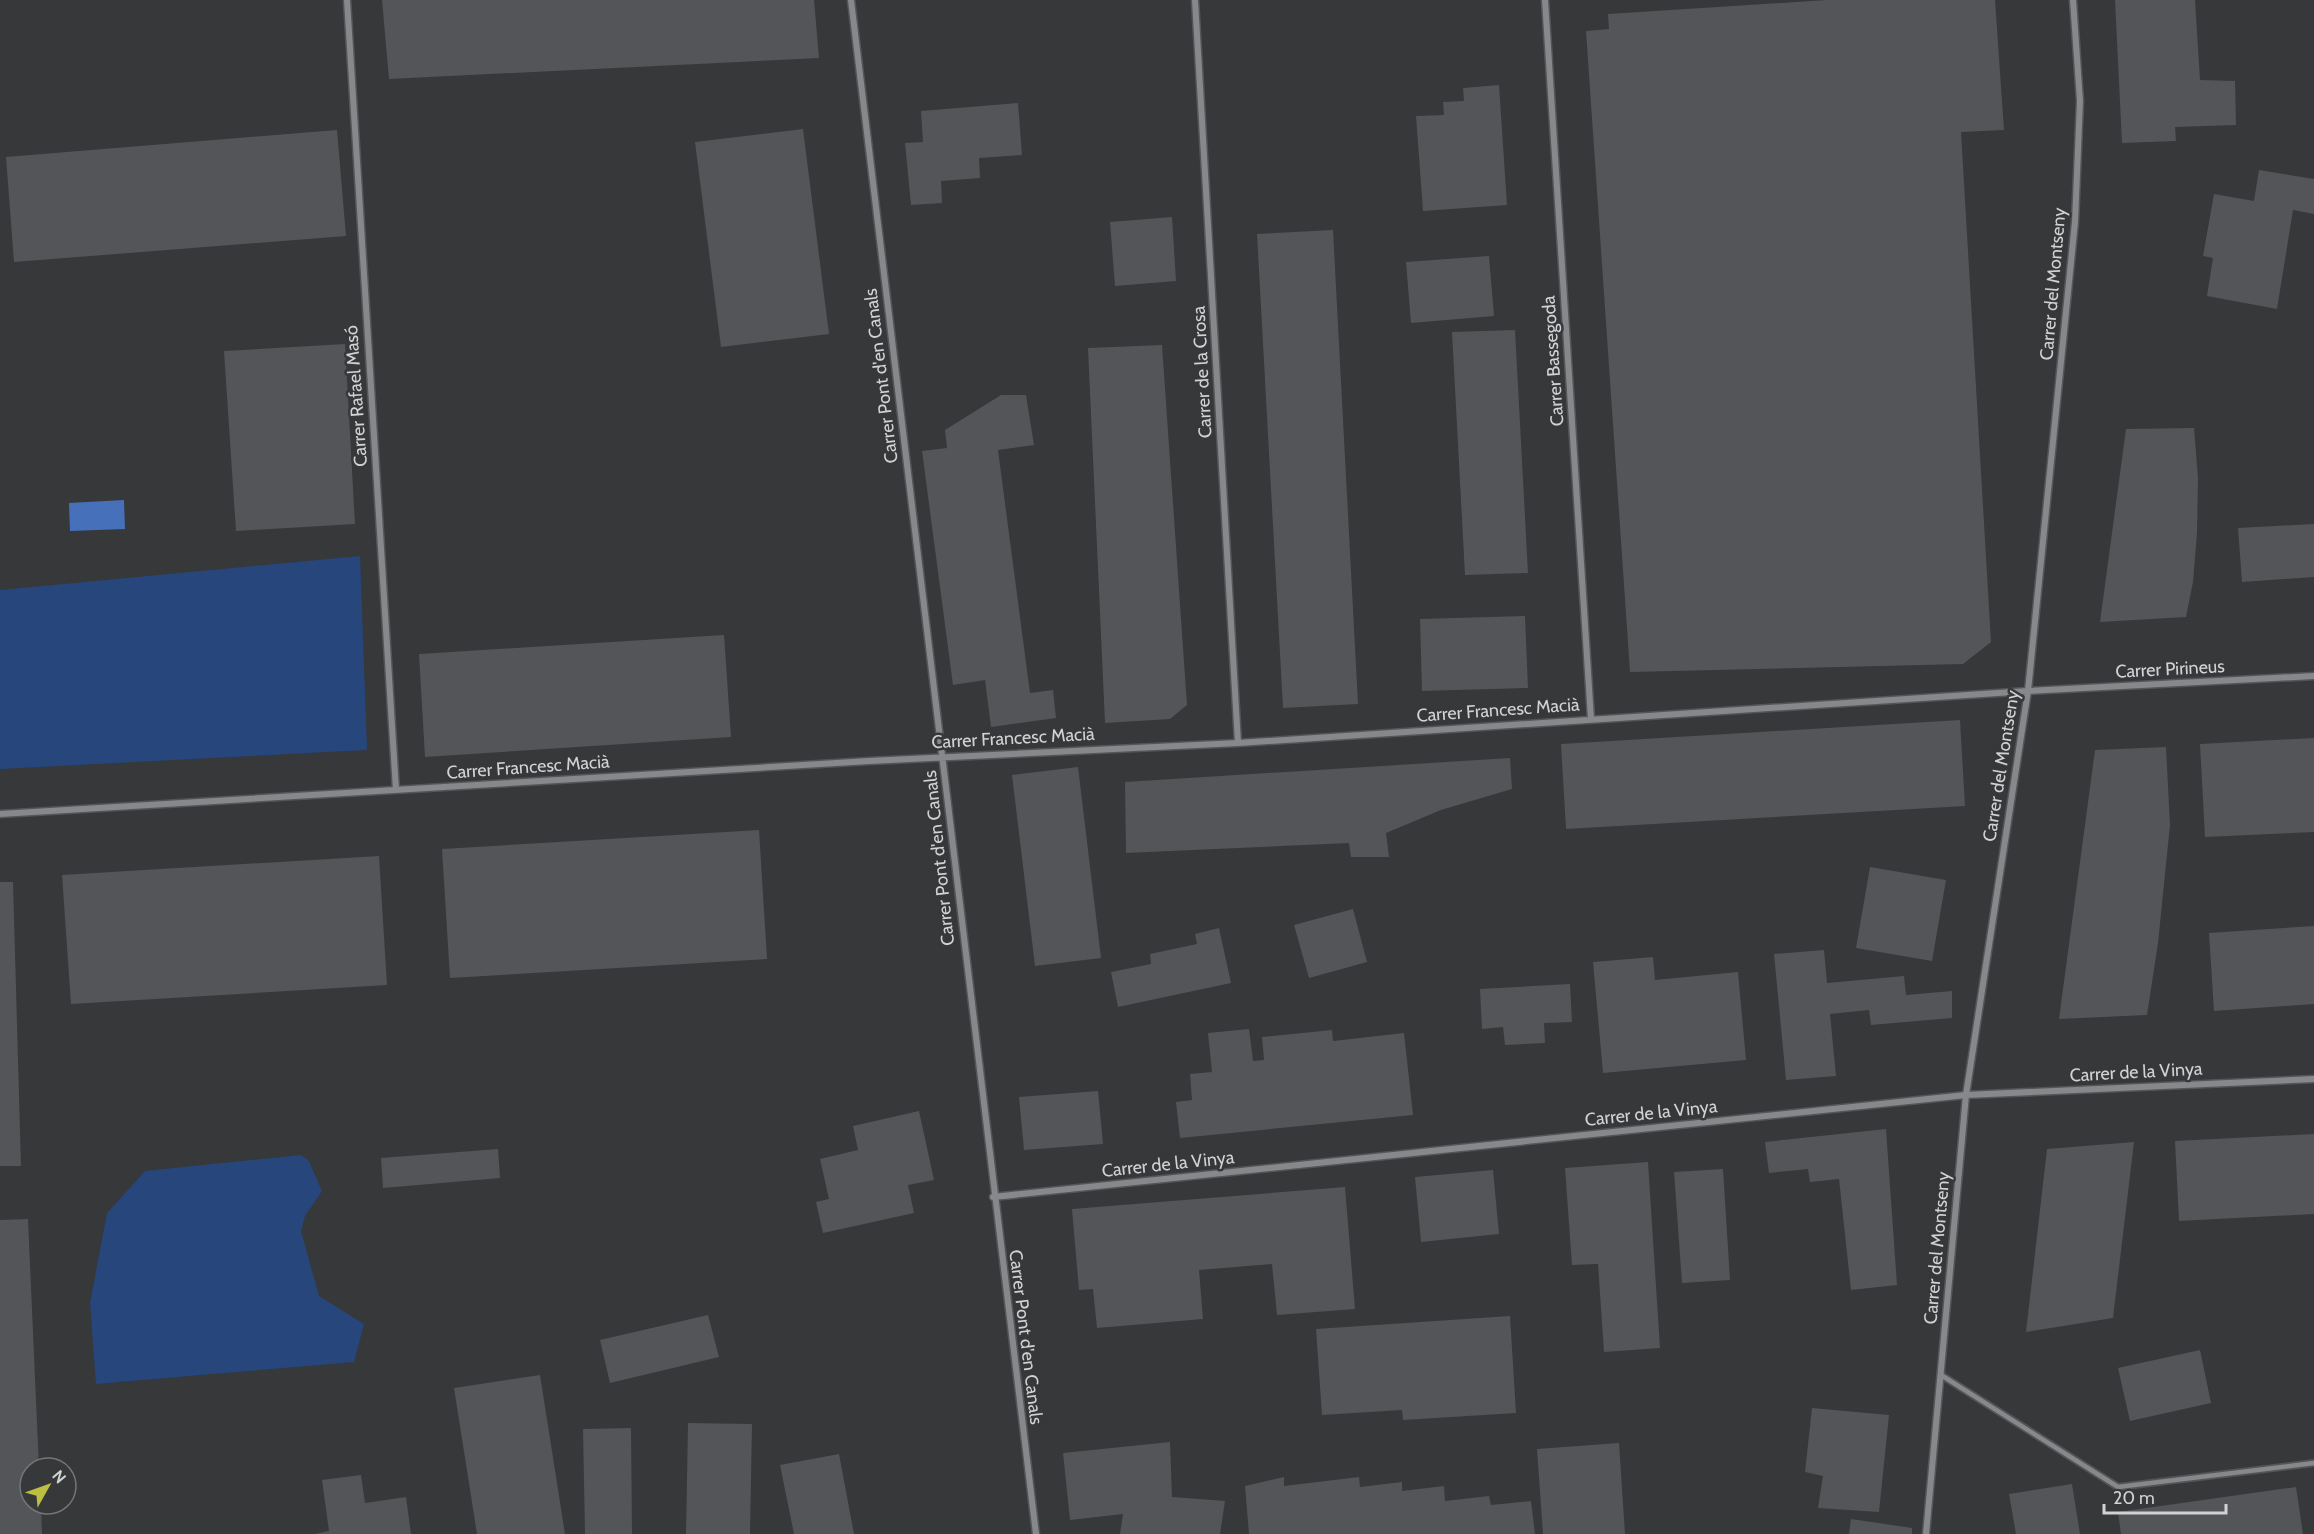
<svg xmlns="http://www.w3.org/2000/svg" width="2314" height="1534" font-family="Cabin,sans-serif">
  <rect width="100%" height="100%" fill="#36383a"/>
  <path fill="#26467c" d="M360,556L367,750L0,769V590Z
    M301,1155L309,1161L322,1191L305,1216L301,1231L319,1296L364,1324L354,1362L96,1384L90,1303L107,1213L145,1171Z"/>
  <path fill="#4671ba" d="M124,500L125,529L70,531L69,503Z"/>
  <path fill="#535558" d="M382,0H814L819,58L389,79Z
    M1827,0H1995L2004,130L1961,132L1991,642L1963,664L1630,672L1586,31L1609,29L1608,14Z
    M2115,0H2195L2200,80L2235,81L2236,125L2175,127L2176,141L2122,143Z
    M1499,85L1507,205L1423,211L1416,116L1444,115L1443,102L1464,101L1463,88Z
    M1018,103L1022,155L979,158L980,178L941,181L942,203L911,205L905,143L923,142L921,111Z
    M803,129L829,334L721,347L695,142Z
    M337,130L346,236L14,262L6,157Z
    M2259,170L2314,179V214L2293,210L2277,309L2207,296L2213,258L2203,256L2214,194L2254,201Z
    M1172,217L1176,281L1115,286L1110,222Z
    M1333,230L1358,704L1283,708L1257,234Z
    M1489,256L1494,316L1411,323L1406,262Z
    M1515,330L1528,573L1465,575L1452,332Z
    M345,344L355,524L236,531L224,351Z
    M1162,345L1187,705L1170,719L1105,723L1088,348Z
    M1001,395H1026L1034,445L998,450L1030,693L1053,690L1056,718L991,727L985,680L953,685L922,451L947,448L945,430Z
    M2194,428L2198,478L2197,533L2193,582L2186,617L2100,622L2126,429Z
    M2314,524V577L2242,582L2238,528Z
    M1525,616L1528,688L1422,691L1420,619Z
    M724,635L731,737L425,757L419,654Z
    M1960,720L1965,806L1566,829L1561,744Z
    M2314,738V832L2205,837L2200,744Z
    M2166,747L2170,825L2158,943L2147,1015L2059,1019L2095,750Z
    M1510,758L1512,789L1441,810L1386,833L1389,857H1351L1349,843L1126,853L1125,782Z
    M1078,767L1101,958L1035,966L1012,775Z
    M759,830L767,959L450,978L442,849Z
    M379,856L387,985L71,1004L62,875Z
    M1870,867L1946,880L1932,961L1856,948Z
    M0,882H13L21,1166H0Z
    M1353,909L1367,962L1309,978L1294,925Z
    M2314,926V1004L2214,1011L2209,933Z
    M1219,928L1231,983L1118,1007L1111,972L1151,964L1150,954L1197,944L1195,934Z
    M1824,950L1827,983L1904,976L1906,995L1952,991V1018L1871,1025L1869,1010L1830,1014L1836,1076L1786,1080L1774,954Z
    M1653,957L1655,980L1738,972L1746,1060L1603,1073L1593,962Z
    M1570,984L1572,1022L1544,1023L1545,1043L1505,1045L1503,1027L1482,1029L1480,989Z
    M1249,1029L1253,1061L1264,1060L1262,1037L1332,1030L1333,1041L1404,1033L1413,1115L1180,1138L1176,1102L1192,1100L1190,1074L1212,1072L1208,1033Z
    M1098,1091L1103,1144L1024,1150L1019,1097Z
    M919,1111L934,1180L908,1185L914,1213L823,1233L816,1202L829,1199L820,1159L858,1150L853,1126Z
    M1886,1129L1897,1285L1851,1290L1839,1179L1810,1182L1808,1169L1769,1173L1765,1142Z
    M2314,1134V1214L2179,1221L2175,1141Z
    M2134,1142L2113,1318L2026,1332L2047,1149Z
    M498,1149L500,1178L383,1188L381,1158Z
    M1648,1162L1660,1348L1604,1352L1598,1264L1572,1265L1565,1168Z
    M1723,1169L1730,1280L1682,1283L1674,1172Z
    M1493,1170L1499,1234L1421,1242L1415,1177Z
    M1345,1187L1355,1309L1277,1315L1272,1264L1199,1270L1203,1319L1097,1328L1093,1289L1079,1290L1072,1209Z
    M28,1219L39,1468H30V1504H41L42,1534H0V1220Z
    M708,1315L719,1357L610,1383L600,1340Z
    M1510,1316L1516,1413L1403,1420L1402,1410L1322,1415L1316,1329Z
    M2200,1350L2211,1403L2130,1421L2118,1368Z
    M540,1375L565,1534H477L454,1388Z
    M1812,1408L1889,1415L1879,1512L1818,1508L1823,1476L1805,1472Z
    M688,1423L752,1424L750,1534H686Z
    M631,1428L632,1534H585L583,1429Z
    M1170,1442L1172,1497L1225,1501L1220,1534H1120L1123,1514L1070,1520L1063,1453Z
    M1619,1443L1625,1534H1543L1537,1449Z
    M839,1454L854,1534H794L780,1465Z
    M361,1475L365,1503L406,1497L411,1534H315L329,1531L322,1480Z
    M1284,1477V1486L1359,1477L1360,1487L1402,1482V1491L1444,1486L1445,1501L1489,1496L1491,1505L1531,1501L1535,1534H1249L1245,1486Z
    M2072,1484L2080,1534H2016L2009,1494Z
    M2296,1487L2303,1534H2121L2118,1512Z
    M1851,1519L1912,1528V1534H1849Z"/>
  <g fill="none" stroke-linecap="round" stroke-linejoin="round">
    <defs>
      <path id="lane" d="M1941,1375L2118,1487L2314,1463"/>
      <path id="street" d="M347,0L396,790
        M851,0C913,511 970,1023 1036,1534
        M1195,0L1238,743
        M1545,0L1591,719
        M0,814L869,761L1238,743L2028,691L2314,676
        M993,1197L1966,1095L2314,1079
        M1926,1534L1966,1095L2028,691L2075,222L2080,101L2073,0"/>
    </defs>
    <use href="#lane" stroke="#535556" stroke-width="8"/>
    <use href="#street" stroke="#535556" stroke-width="9"/>
    <use href="#lane" stroke="#86888b" stroke-width="4.5"/>
    <use href="#street" stroke="#86888b" stroke-width="6"/>
  </g>
  <g text-anchor="middle" stroke-width="5" stroke-linejoin="round" paint-order="stroke">
    <g font-size="18" fill="#d0d2d3" stroke="#36383a">
      <text transform="translate(2053 284) rotate(-85)" y="6">Carrer del Montseny</text>
      <text transform="translate(1553 361) rotate(-94)" y="6">Carrer Bassegoda</text>
      <text transform="translate(1202 372) rotate(-93)" y="6">Carrer de la Crosa</text>
      <text transform="translate(881 376) rotate(-97)" y="6">Carrer Pont d'en Canals</text>
      <text transform="translate(356 396) rotate(-94)" y="6">Carrer Rafael Masó</text>
      <text transform="translate(2170 669) rotate(-3)" y="6">Carrer Pirineus</text>
      <text transform="translate(1498 710) rotate(-4)" y="6">Carrer Francesc Macià</text>
      <text transform="translate(1013 738) rotate(-3)" y="6">Carrer Francesc Macià</text>
      <text transform="translate(2001 766) rotate(-81)" y="6">Carrer del Montseny</text>
      <text transform="translate(528 767) rotate(-4)" y="6">Carrer Francesc Macià</text>
      <text transform="translate(939 858) rotate(-96)" y="6">Carrer Pont d'en Canals</text>
      <text transform="translate(2136 1072) rotate(-3)" y="6">Carrer de la Vinya</text>
      <text transform="translate(1651 1113) rotate(-6)" y="6">Carrer de la Vinya</text>
      <text transform="translate(1168 1164) rotate(-6)" y="6">Carrer de la Vinya</text>
      <text transform="translate(1937 1248) rotate(-85)" y="6">Carrer del Montseny</text>
      <text transform="translate(1026 1337) rotate(83)" y="6">Carrer Pont d'en Canals</text>
    </g>
  </g>
  <g transform="translate(48 1486) rotate(50)"><circle r="28" fill="#36383a" stroke="#747677" stroke-width="1.5"/>
  <path d="M0-4.5L10 22L0 15L-10 22Z" fill="#bdbf43"/>
  <text y="-9" font-size="16" font-weight="bold" text-anchor="middle" fill="#d0d2d3">N</text>
  </g>
  <path d="M2104 1504v9h122v-9" fill="none" stroke="#d0d2d3" stroke-width="3"/>
  <text x="2113" y="1504" font-size="18" fill="#d0d2d3" stroke="#36383a" stroke-width="4.5" paint-order="stroke">20 m</text>
</svg>
